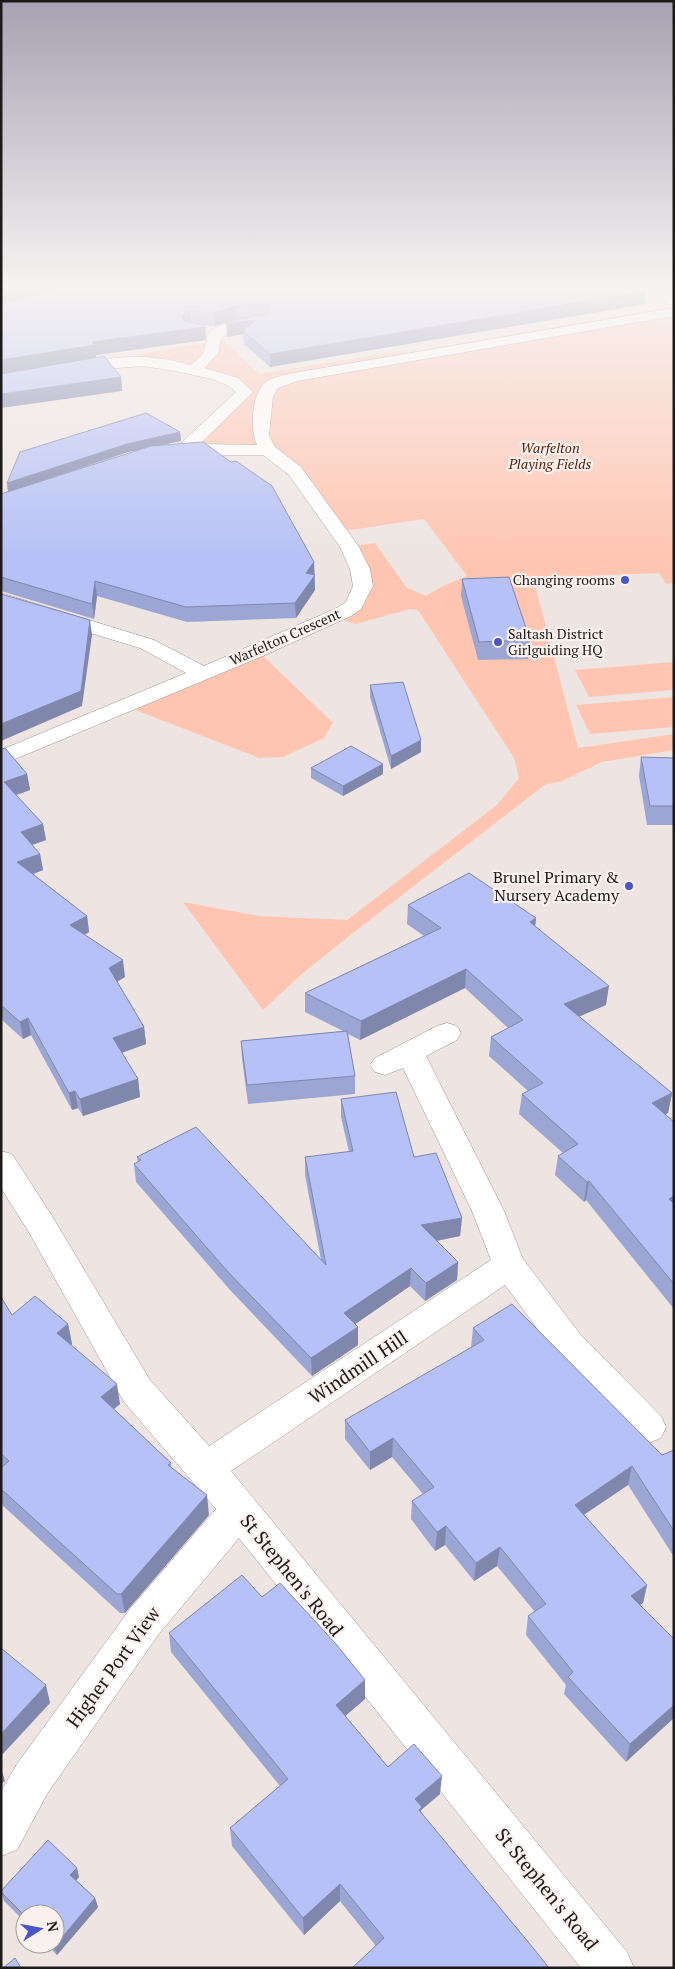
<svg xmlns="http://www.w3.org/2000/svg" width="675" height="1969" font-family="'PT Serif',serif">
  <rect width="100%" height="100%" fill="#eee5e2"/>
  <path fill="#ffc5b1" d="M674,312V583L666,584L659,573L531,578L536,589L578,748L674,734V750L602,762L560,782L546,784L353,933L303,973L263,1010L183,902L259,916L347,920L497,805L519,778L514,758L418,610L410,609L356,624L334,617L363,586L349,547L375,543L406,587L426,596L441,587L467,576L424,519L337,532L295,471L267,450L186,448L245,393L225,378L123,361L140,354L223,340L259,374L399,351H403L410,357Z
    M258,651L333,723L324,738L283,757L259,758L125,706Z
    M674,662V690L589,697L575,670Z
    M674,697V727L590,734L576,705Z"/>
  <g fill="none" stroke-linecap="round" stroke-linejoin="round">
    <defs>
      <path id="minor" d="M652,286H666L674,293V305L669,304Z
        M674,308V316L297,381L278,388L273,396L269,435L275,447L301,467L359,547L370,569L373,586L361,609L351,616L265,655L1,765V750L186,673L140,648L1,606V593L154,640L204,666L337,608L346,602L353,586L350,569L340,547L289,475L263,455H175L169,454L166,450L169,446L180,444L236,392L227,385L212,379L175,371L143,366L92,370L1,386V376C44,369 88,358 132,357C152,356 171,360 190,365C195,361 202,357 204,351C207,344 205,338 210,332C219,322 255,316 267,319L269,322L267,325L235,331L226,335L221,339L218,353L205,368L238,378L253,392L200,444L257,445C250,430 251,394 266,382C271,378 282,376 288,374Z
        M447,1023L457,1026L461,1033L457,1040L426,1056L504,1211L523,1259L580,1334L661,1416L666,1427L661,1438L648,1443L635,1438L556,1354L505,1285L231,1471L627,1952L634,1968H581L239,1538L158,1635L47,1794L17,1850L1,1856V1791L17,1764L130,1609L216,1509L124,1402L30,1234L1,1188V1151L12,1154L52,1216L150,1380L209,1446L491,1260L472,1211L403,1068L385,1075L375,1072L370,1065L375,1058L437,1026Z"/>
    </defs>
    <use href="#minor" stroke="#9c9491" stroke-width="1"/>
    <use href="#minor" fill="#fff" fill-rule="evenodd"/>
  </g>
  <path fill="#9ca6d4" d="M1,286L645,304L270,367L244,344L243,334L227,337L234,320L215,326L205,325L206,338L205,340L96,355V358L121,377L122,391Z
    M180,432L181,441L157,446L314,562L315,590L296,618L187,622L97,596L94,619L1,591V494L143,449L128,452L8,492L7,483Z
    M462,579L530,640L528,659L478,660L461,596Z
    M370,685L421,752L391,769L370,697Z
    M1,749L27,774L30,790L16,795L43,824L46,840L32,845L40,854L43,870L33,874L87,916L89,932L85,935L125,977L117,982L144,1027L146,1044L122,1053L138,1079L140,1097L83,1116L78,1108L72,1110L31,1035L23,1039L1,1019Z
    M641,757L674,758V825H647L639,776Z
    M383,764V774L343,796L311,778V768Z
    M408,905L536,918L535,926L606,1005L579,1016L672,1093L668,1113L665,1114L674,1122V1309L586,1200L584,1202L555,1175L558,1156L563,1153L519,1114L522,1094L528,1091L489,1056L491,1037L508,1028L465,988L360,1040L348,1034L355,1076V1094L248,1104L242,1059L241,1041L343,1031L305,1012V993L424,936L407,924Z
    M341,1099L414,1157L462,1218L460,1236L437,1241L458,1262L457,1280L425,1301L410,1286L355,1324L358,1345L312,1376L230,1290L136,1182L134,1164L138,1162L137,1157L321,1260L305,1175V1157L349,1152L341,1117Z
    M1,1297L12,1315L68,1324L72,1344L71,1345L120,1404L114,1409L171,1463V1468L209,1515L125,1613H120L1,1504Z
    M473,1328L662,1455L674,1450V1557L628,1485L584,1515L647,1585L643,1603L640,1605L674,1639L626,1762L564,1694L566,1685L526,1635L528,1616L535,1612L497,1566L474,1581L445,1545L435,1551L411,1519L412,1501L423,1494L392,1457L370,1470L345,1439V1420L471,1348Z
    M262,1597L365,1680V1699L345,1716L388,1767L440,1794L421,1810V1813L534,1949L376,1946L340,1901L304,1935L232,1846L230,1828L280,1786L171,1652L169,1633Z
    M79,1877L76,1880L95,1898L98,1907L57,1955L46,1944H55L25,1914V1922L4,1901L1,1891Z"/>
  <path fill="#7f87ad" d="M21,286H66L1,304V291Z
    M647,291L645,304L270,367V354Z
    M237,306L238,319L215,326L214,313Z
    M190,311L191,324L186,325L182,316L185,312Z
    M256,320L243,331V334L227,337L226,324Z
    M205,325L206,338L205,340L96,355V358L1,374V360L92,342Z
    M121,377L122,391L1,408V394Z
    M180,432L181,441L128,452L8,492L7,483L127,444Z
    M314,562L315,590L296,618L295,603L306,573Z
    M95,581L97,596L94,619L92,604Z
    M90,620L92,635L82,706L1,741V724Z
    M421,740V752L391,769V756Z
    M383,764V774L343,796V786Z
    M27,774L30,790L7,798L4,782Z
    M43,824L46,840L23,848L21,832Z
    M40,854L43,870L20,879L17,862Z
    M87,916L89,932L72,941L70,925Z
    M536,918L534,937L530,922Z
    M123,960L125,977L111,985L109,968Z
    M466,969L465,988L360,1040L361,1021Z
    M609,986L606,1005L562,1024L564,1004Z
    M28,1018L31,1035L23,1039L20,1022Z
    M144,1027L146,1044L115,1055L113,1038Z
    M138,1079L140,1097L83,1116L80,1099Z
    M75,1091L78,1108L72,1110L69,1093Z
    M672,1093L668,1113L649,1123L652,1103Z
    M589,1181L586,1200L584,1202L587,1182Z
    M674,1196V1214L669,1199Z
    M462,1218L460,1236L420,1244L421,1225Z
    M458,1262L457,1280L425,1301L426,1283Z
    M411,1268L410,1286L344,1332V1313Z
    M68,1324L72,1344L60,1353L57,1333Z
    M358,1327V1345L312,1376L311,1358Z
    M117,1384L120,1404L104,1417L101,1397Z
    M393,1438L392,1457L370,1470V1452Z
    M632,1466L628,1485L571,1523L575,1505Z
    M207,1495L209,1515L125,1613L121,1594Z
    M446,1526L445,1545L435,1551L437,1532Z
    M500,1547L497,1566L474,1581L476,1563Z
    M647,1585L643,1603L627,1614L631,1596Z
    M365,1680V1699L336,1724V1705Z
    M46,1685L50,1703L1,1756V1734Z
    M674,1705V1718L626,1762L630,1744Z
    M1,1768L5,1781L1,1784Z
    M442,1776L440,1794L421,1810L420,1825L415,1799Z
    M77,1868L79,1877L73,1884L70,1875Z
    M340,1884V1901L304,1935L303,1918Z
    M95,1898L98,1907L57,1955L54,1947Z"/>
  <path fill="#b5c1f7" stroke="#7f87ad" d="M1,286H21L1,291Z
    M65,286H641L647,291L270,354L243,331L256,320L226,324L235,320L267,314L270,310L267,304L237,306L214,313L190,311L185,312L182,316L184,321L205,325L204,327L92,342L95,345L1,360V304Z
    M104,356L121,377L1,394V374Z
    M146,413L180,432L127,444L7,483L20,452Z
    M203,442L231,462L236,461L272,486L314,562L306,573L315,575L295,603L186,607L95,581L92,604L1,577V494L151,446Z
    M509,577L530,640L479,642L462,579Z
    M1,594L90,620L81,691L1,724Z
    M403,682L421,740L391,756L370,685Z
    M351,746L383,764L343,786L311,768Z
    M5,748L27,774L4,782L43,824L21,832L40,854L17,862L87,916L70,925L123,960L109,968L144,1027L113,1038L138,1079L80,1099L75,1091L69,1093L28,1018L20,1022L1,1005V749Z
    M641,757L674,758V806H650Z
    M469,873L536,918L530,922L609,986L564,1004L672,1093L652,1103L674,1122V1196L669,1199L674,1204V1284L589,1181L587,1182L558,1156L578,1144L522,1094L543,1083L491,1037L523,1020L466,969L361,1021L305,993L441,928L408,905Z
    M347,1031L355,1076L247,1085L241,1041Z
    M396,1092L414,1157L436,1153L462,1218L421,1225L458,1262L426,1283L411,1268L344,1313L358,1327L311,1358L228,1272L134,1164L141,1160L137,1157L196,1127L326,1265L305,1157L353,1151L341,1099Z
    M35,1296L68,1324L57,1333L117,1384L101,1397L171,1463L168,1465L207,1495L121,1594H117L1,1489V1468L9,1461L1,1454V1297L12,1315Z
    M512,1304L662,1455L674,1450V1531L632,1466L575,1505L647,1585L631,1596L674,1639V1705L630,1744L568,1677L573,1672L528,1616L546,1604L500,1547L476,1563L446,1526L437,1532L412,1501L434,1487L393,1438L370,1452L345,1420L484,1340L473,1328Z
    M242,1575L262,1597L280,1583L336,1644L365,1680L336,1705L388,1767L414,1744L442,1776L415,1799L422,1807L419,1810L534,1949L549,1968H352L384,1938L340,1884L303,1918L230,1828L288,1779L169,1633Z
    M2,1649L46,1685L1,1734V1650Z
    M48,1840L77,1868L70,1875L95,1898L54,1947L52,1944H55V1914H25V1916L1,1892V1891Z
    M15,1958L21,1968H3Z"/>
  <linearGradient id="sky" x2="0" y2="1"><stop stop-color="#a7a1b2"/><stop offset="0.51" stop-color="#f7f3f2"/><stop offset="1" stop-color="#f7f3f2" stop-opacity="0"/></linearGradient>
  <rect width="675" height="561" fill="url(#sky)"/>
  <g fill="#4b55ca" stroke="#fbf2ef" stroke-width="2">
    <circle cx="625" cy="580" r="5"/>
    <circle cx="498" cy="642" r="5"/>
    <circle cx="629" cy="886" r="5"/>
  </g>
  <g text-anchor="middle" stroke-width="4.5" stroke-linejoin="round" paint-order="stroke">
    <g font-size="14" font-style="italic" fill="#5e2209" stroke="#fbf2ef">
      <text x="550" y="453">Warfelton<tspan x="550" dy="16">Playing Fields</tspan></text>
    </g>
    <g font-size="14" fill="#1d1a19" stroke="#fbf2ef" text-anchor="end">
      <text x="615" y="585">Changing rooms</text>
      <text x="508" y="639" text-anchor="start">Saltash District<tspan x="508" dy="16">Girlguiding HQ</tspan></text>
    </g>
    <g font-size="14" fill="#1d1a19" stroke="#fbf2ef">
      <text transform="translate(285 637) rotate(-24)" y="5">Warfelton Crescent</text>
    </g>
    <g font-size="16" fill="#1d1a19" stroke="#fbf2ef" text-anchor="end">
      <text x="619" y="883">Brunel Primary &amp;<tspan x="619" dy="18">Nursery Academy</tspan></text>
    </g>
    <g font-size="19" fill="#1d1a19" stroke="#fbf2ef">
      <text transform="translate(358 1367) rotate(-34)" y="7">Windmill Hill</text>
      <text transform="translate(292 1575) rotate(51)" y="7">St Stephen's Road</text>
      <text transform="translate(113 1667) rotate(-54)" y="7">Higher Port View</text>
      <text transform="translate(547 1889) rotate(51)" y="7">St Stephen's Road</text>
    </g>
  </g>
  <rect width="675" height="1969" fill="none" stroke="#1d1a19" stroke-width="5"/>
  <g transform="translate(40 1929) rotate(79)"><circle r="24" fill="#fbf2ef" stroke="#a29c99"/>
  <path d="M0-4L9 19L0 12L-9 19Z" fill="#4b55ca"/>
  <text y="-8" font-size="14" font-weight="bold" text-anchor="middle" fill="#1d1a19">N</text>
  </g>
</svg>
